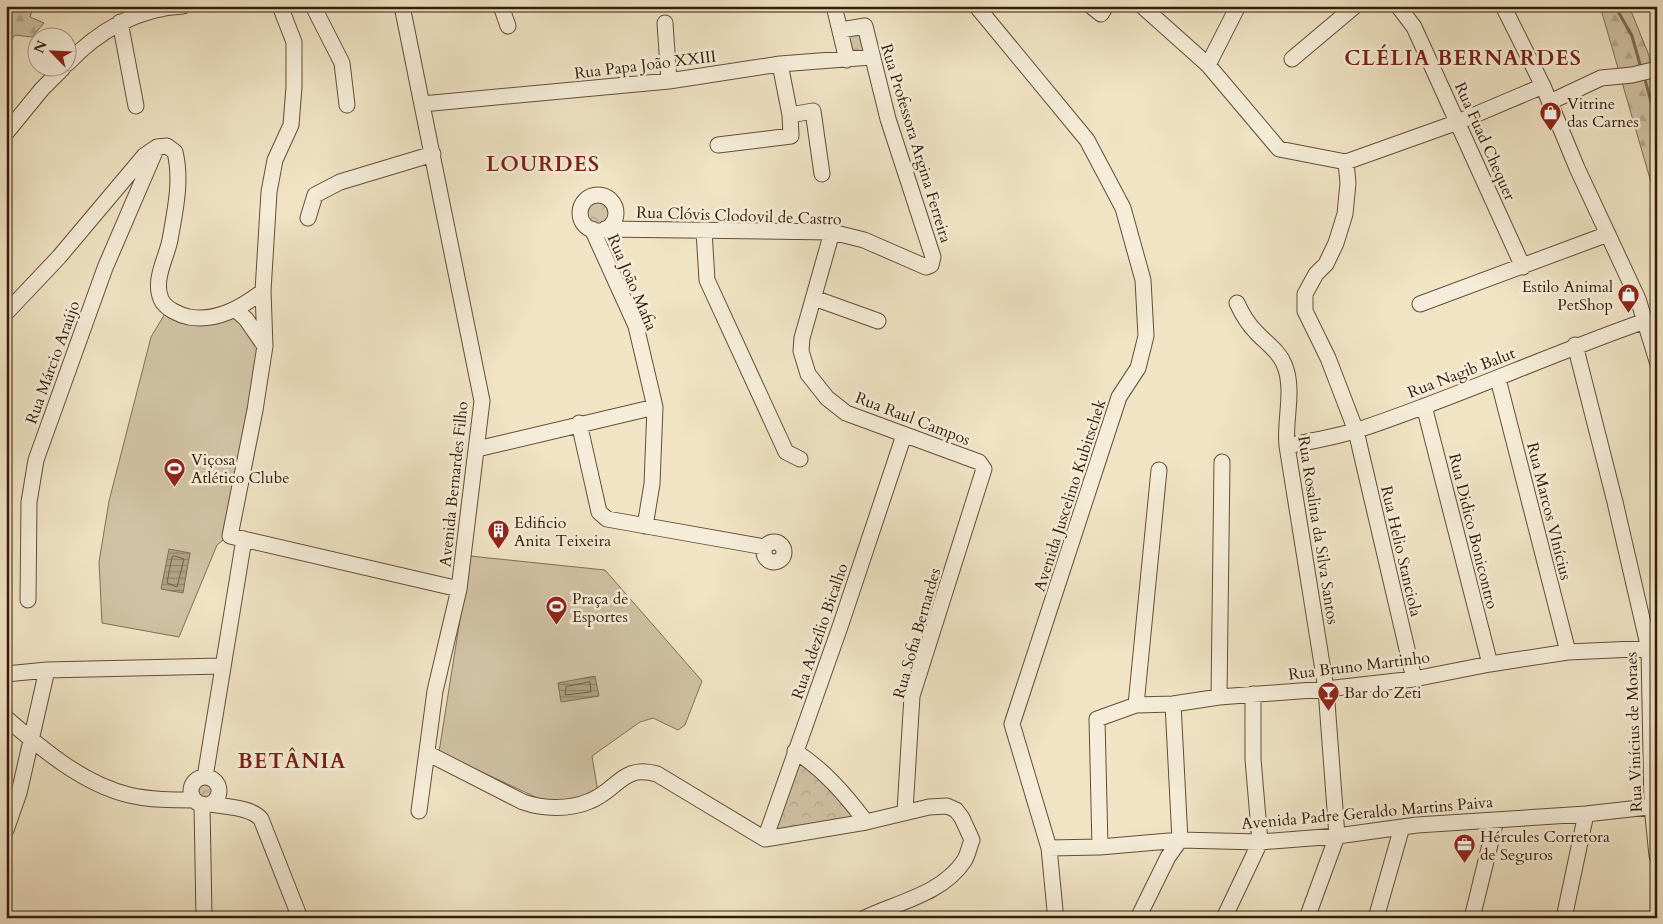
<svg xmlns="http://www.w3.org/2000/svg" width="1663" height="924" font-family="Cardo,serif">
  <defs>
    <pattern id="forest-firs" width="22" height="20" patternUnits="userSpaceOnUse" patternTransform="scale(1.25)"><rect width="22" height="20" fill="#d0c2a5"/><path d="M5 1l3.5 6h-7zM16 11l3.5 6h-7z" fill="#b3a68d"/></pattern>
    <pattern id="park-crowns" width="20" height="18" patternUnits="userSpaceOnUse" patternTransform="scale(1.25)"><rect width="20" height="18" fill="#d0c2a5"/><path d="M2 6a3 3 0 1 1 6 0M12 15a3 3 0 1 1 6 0" fill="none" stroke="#b3a68d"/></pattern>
    <pattern id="water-rules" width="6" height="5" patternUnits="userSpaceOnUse" patternTransform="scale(1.25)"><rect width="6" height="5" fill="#b0a085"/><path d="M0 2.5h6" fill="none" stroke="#90826b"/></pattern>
  </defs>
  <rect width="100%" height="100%" fill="#f0e4c5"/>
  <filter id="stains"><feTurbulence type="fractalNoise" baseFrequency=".004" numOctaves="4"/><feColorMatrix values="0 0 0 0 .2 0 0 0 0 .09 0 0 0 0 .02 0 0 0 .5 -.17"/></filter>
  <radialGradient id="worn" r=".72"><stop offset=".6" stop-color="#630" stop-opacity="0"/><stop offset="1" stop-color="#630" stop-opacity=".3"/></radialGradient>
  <path fill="url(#forest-firs)" stroke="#826e57" d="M6,6H34L30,17L44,23L32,37L15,35L6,46Z
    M1600,6H1629L1648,53L1657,84V203Z"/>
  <path fill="url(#park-crowns)" stroke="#826e57" d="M864,28L869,54L847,57L844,32Z
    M585 212a13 13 0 1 1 26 0a13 13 0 1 1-26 0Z
    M796,758L811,768L857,816L774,832Z
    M201,779L211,780L216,787L215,798L209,803L194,794L195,786Z"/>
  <path fill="#d0c2a5" stroke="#826e57" d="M166,312L234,317L257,342V353L228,536L217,545L179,637L102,623L99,562L109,501L151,337Z
    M470,556L605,570L702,681L685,725L678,730L653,718L640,722L592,756L598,792L589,798L546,802L439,752Z"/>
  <path fill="url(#water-rules)" stroke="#7f6b53" d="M169,549L190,553L183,593L161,589Z
    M595,676L599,696L561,702L558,683Z"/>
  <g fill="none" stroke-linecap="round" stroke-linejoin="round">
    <path stroke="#725e47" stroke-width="1" d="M175,556L184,559L177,587L167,583L172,557Z
      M590,682L591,692L565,695L566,687Z"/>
    <path stroke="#7f6b53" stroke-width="3" d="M1615,6L1632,36L1641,68
      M1644,76L1652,105L1657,113"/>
    <defs>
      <path id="minor" d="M280,6L294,42V87L291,125L275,160L269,192L263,291L265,346L255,410L230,536L459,589
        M313,6L342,63L347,105
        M402,6L482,401L459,589L435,691L419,811
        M501,6L508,26
        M834,6L847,60
        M980,6L978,8L1087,140L1123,208L1143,280L1146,336L1138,368L1119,397L1012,724L1049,848L1055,910L1054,918
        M1091,6L1101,14L1106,6
        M1142,6L1208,65L1279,149L1346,162L1348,183L1345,214L1336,243L1326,264L1316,274L1305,294V311L1328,358L1356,431L1414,679
        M1398,6L1414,27L1523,267
        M1503,6L1543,86L1577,168L1638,299L1657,361
        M120,22L136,106
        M665,23L669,81
        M1292,59L1355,6
        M68,63C98,31 138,8 183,6
        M1208,65L1238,6
        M1550,102L1601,78L1632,75L1657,69
        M422,104L669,81L780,64L871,57
        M790,115L813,111L822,174
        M6,133L42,89L63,68
        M718,145L791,136L790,115L780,64
        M157,147L167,146L175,152C182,181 175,211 170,240C166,259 153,280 161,299C165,309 180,315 189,317C217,322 242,307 263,291
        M1346,162L1458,122L1543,86
        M580 213a18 18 0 1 1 36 0a18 18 0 1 1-36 0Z
        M308,218L315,195L340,182L433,154
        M592,229L636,326L655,407L652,484L645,526
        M605,229L832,232L864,240L926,267L931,265L933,257L888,119L865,26L841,30
        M704,231L707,280L786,452L800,459
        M832,232L802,338L801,351L808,374L827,398L846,413L979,462L984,469L912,696L905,811
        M814,298L878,321
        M1237,303C1242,314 1247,323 1256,332C1265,342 1279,351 1284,364C1295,389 1284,421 1287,446L1326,689L1337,836L1307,918
        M1420,304L1608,234
        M236,310L246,319L264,345
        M6,313L59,257L144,156L154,149
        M1575,345L1615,502L1649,649L1652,806L1657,856
        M1498,379L1568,652
        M1424,406L1490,664
        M579,423L599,512L607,519L765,547
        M1287,446C1311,441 1335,437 1358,430C1455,398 1548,355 1645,321
        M477,449L655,407
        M764 552a10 10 0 1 1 20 0a10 10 0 1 1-20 0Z
        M28,600L29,502L36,460L105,268L157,147
        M6,674L47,670L222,666
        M1219,697L1222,462
        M1136,705L1159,470
        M6,718C42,749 83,784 129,795C150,800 173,800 195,800
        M795,751C824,770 845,794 866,822
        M427,753L523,802C543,809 569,810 590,801C618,790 622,764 657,774L765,839L866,822L929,807L947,806L956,810L962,818L972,840C969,847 968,855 964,861C942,894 898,902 865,918
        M205,777L244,539
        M191 791a14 14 0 1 1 28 0a14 14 0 1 1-28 0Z
        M202,804L204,918
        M211,804C225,807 251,807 261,819L300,918
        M6,830L19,793L47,670
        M765,839L841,624L904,435
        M1100,847L1097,719L1136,705L1173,704L1219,697L1326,689L1414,679L1490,664L1568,652L1657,648
        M1049,848L1100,847L1180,840L1260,842L1337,836L1417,825L1586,814L1657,806
        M1138,918L1168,857L1180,840L1173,704
        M1224,918L1260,842L1253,759V694
        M1376,918L1402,827
        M1472,918L1496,820
        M1564,918L1586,814"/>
    </defs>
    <use href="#minor" stroke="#644d38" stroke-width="17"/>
    <use href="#minor" stroke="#f5edd9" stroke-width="15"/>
  </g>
  <defs>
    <symbol id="shop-pin" viewBox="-11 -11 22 30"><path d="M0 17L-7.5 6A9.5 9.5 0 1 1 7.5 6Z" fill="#8f2418" stroke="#f5edd9"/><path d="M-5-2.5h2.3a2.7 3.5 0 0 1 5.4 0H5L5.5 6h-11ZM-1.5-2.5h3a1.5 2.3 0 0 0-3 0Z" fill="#fff"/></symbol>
    <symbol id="stadium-pin" viewBox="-11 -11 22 30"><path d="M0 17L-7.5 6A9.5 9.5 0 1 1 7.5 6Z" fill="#8f2418" stroke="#f5edd9"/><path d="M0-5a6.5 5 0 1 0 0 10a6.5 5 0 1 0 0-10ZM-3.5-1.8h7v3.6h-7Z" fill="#fff"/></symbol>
    <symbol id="building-pin" viewBox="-11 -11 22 30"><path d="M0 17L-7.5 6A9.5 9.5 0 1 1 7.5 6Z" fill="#8f2418" stroke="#f5edd9"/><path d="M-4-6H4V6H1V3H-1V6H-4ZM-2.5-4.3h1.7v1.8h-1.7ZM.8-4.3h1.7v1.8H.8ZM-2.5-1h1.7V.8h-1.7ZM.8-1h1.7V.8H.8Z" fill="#fff"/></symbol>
    <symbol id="bar-pin" viewBox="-11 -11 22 30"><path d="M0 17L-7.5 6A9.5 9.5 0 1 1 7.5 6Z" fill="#8f2418" stroke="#f5edd9"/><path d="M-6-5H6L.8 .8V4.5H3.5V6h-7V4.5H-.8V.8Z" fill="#fff"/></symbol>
    <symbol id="office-pin" viewBox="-11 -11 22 30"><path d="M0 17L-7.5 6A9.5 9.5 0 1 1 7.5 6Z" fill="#8f2418" stroke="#f5edd9"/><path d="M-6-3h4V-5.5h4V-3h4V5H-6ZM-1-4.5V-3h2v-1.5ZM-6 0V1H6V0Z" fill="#fff"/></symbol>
  </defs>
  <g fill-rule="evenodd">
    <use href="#shop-pin" x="1538" y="100" width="25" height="34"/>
    <use href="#shop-pin" x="1616" y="282" width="25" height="34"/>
    <use href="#stadium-pin" x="162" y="456" width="25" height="34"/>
    <use href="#building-pin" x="486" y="518" width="25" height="34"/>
    <use href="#stadium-pin" x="544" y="594" width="25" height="34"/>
    <use href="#bar-pin" x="1316" y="680" width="25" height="34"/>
    <use href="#office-pin" x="1452" y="832" width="25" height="34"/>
  </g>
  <g text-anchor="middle" stroke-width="5" stroke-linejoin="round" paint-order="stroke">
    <g font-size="16" fill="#351b09" stroke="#f5edd9">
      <text transform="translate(645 64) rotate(-7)" y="6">Rua Papa João XXIII</text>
      <text transform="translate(1486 141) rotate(66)" y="6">Rua Fuad Chequer</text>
      <text transform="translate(917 143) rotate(73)" y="6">Rua Professora Argina Ferreira</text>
      <text transform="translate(739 215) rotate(2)" y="6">Rua Clóvis Clodovil de Castro</text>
      <text transform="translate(633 282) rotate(67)" y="6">Rua João Mafia</text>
      <text transform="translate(52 362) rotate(-70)" y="6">Rua Márcio Araújo</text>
      <text transform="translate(1461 372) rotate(-21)" y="6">Rua Nagib Balut</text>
      <text transform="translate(913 418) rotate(21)" y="6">Rua Raul Campos</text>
      <text transform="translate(453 484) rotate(-84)" y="6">Avenida Bernardes Filho</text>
      <text transform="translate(1069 495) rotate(-72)" y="6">Avenida Juscelino Kubitschek</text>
      <text transform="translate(1550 511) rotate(76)" y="6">Rua Marcos VInícius</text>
      <text transform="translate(1319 530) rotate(81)" y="6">Rua Rosalina da Silva Santos</text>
      <text transform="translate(1474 531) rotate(76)" y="6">Rua Didico Bonicontro</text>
      <text transform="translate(1402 551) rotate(77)" y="6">Rua Helio Stanciola</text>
      <text transform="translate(819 631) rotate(-71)" y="6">Rua Adezílio Bicalho</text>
      <text transform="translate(916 633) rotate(-74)" y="6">Rua Sofia Bernardes</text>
      <text transform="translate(1359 665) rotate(-7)" y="6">Rua Bruno Martinho</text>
      <text transform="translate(1633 732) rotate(-92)" y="6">Rua Vinícius de Moraes</text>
      <text transform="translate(1367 812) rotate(-5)" y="6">Avenida Padre Geraldo Martins Paiva</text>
    </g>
    <g font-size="16" fill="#351b09" stroke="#f5edd9" text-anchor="start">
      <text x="1567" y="109">Vitrine<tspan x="1567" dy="18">das Carnes</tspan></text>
      <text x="1613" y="292" text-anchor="end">Estilo Animal<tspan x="1613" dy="18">PetShop</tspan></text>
      <text x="191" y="465">Viçosa<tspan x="191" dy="18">Atlético Clube</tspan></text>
      <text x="514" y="528">Edificio<tspan x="514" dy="18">Anita Teixeira</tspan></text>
      <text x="572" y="604">Praça de<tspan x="572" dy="18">Esportes</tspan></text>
      <text x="1344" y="698">Bar do Zeti</text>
      <text x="1480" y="842">Hércules Corretora<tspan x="1480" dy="18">de Seguros</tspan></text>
    </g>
    <g font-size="21" font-weight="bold" letter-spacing="1" fill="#7a1f14" stroke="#f5edd9">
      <text x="1463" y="65">CLÉLIA BERNARDES</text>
      <text x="543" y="171">LOURDES</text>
      <text x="292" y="768">BETÂNIA</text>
    </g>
  </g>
  <rect width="1663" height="924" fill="none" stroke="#f0e4c5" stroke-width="25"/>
  <rect x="8" y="8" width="1648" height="909" fill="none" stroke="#351b09" stroke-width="2.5"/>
  <rect x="12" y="12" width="1638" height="899" fill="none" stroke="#351b09"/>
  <g transform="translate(52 52) rotate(294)"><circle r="24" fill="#f5edd9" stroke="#a89986"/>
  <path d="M0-4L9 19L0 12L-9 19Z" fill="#8f2418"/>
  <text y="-8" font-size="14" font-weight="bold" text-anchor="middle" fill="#351b09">N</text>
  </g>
  <rect width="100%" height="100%" filter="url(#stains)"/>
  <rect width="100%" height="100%" fill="url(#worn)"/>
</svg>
